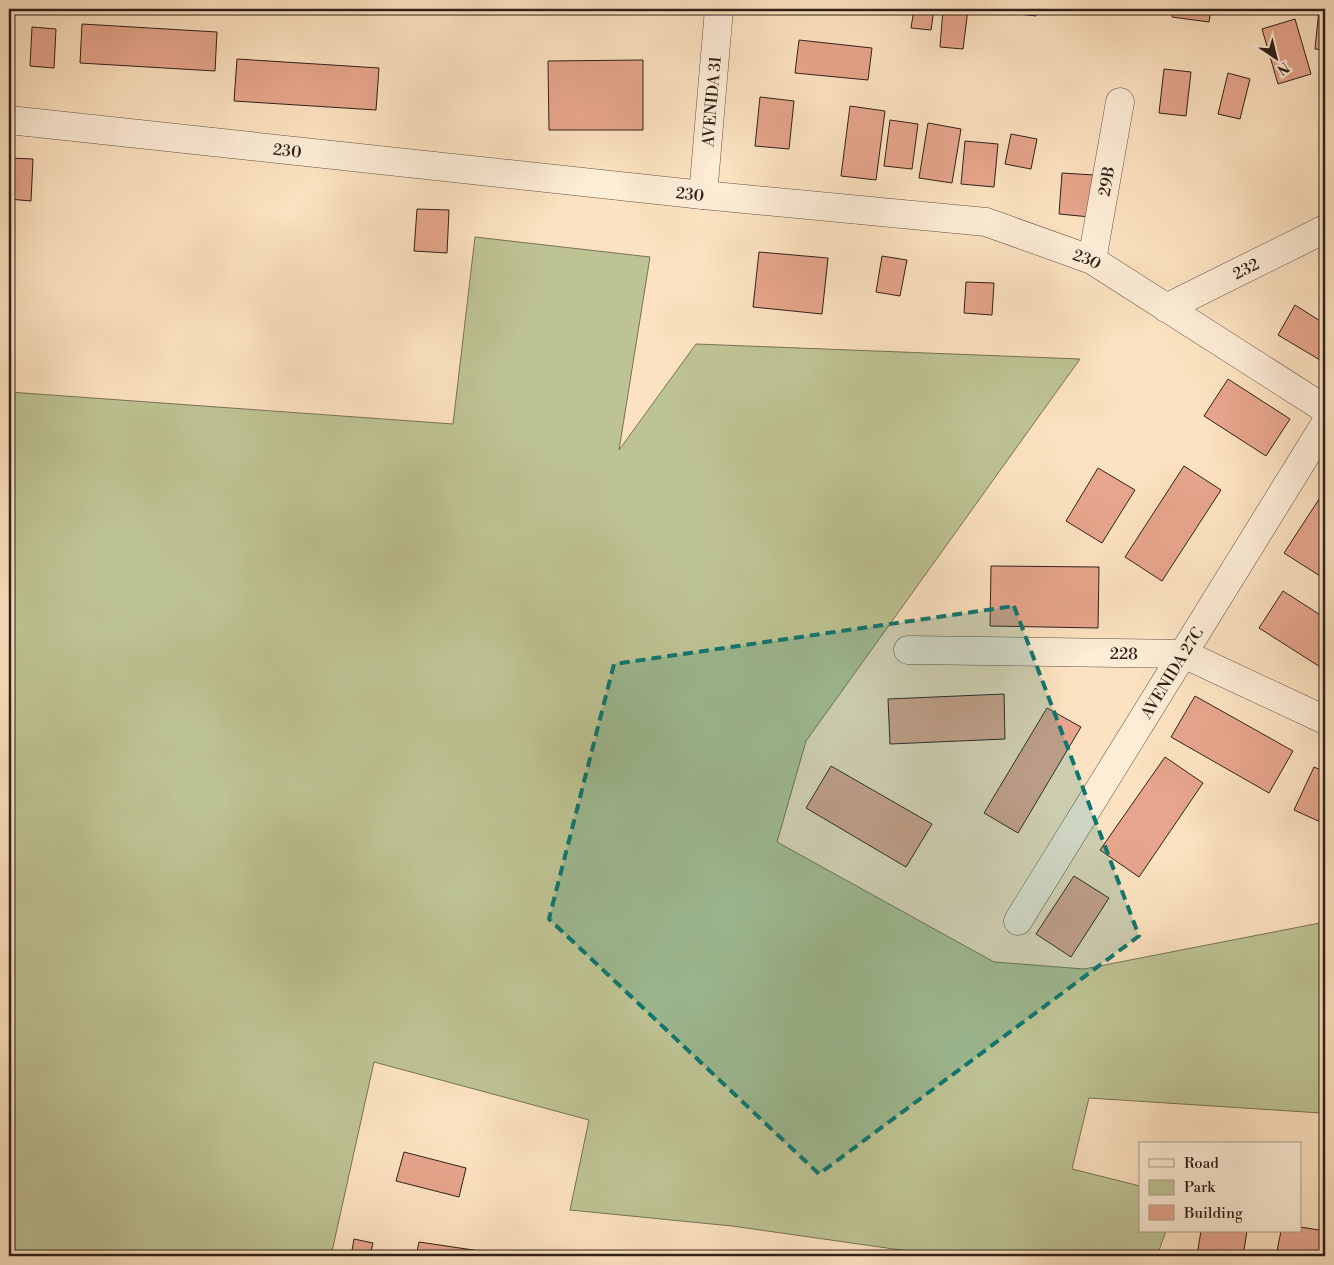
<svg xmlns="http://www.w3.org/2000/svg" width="1334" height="1265" font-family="'Libre Bodoni',serif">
  <rect width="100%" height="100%" fill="#fce2c0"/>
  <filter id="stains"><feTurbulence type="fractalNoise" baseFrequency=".004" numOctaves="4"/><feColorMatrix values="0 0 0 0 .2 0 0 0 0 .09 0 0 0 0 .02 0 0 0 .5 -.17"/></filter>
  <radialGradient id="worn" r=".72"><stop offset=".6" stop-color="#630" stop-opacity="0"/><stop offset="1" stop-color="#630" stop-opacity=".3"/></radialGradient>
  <path fill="#bec393" stroke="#777256" d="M475,237L650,257L619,450L696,344L1080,359L806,741L777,842L994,962L1084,969L1325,922V1082L1321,1113L1089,1098L1072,1169L1140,1186V1231H1166L1157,1256H943L732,1226L570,1210L589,1120L374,1062L331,1256L9,1255V392L453,424Z"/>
  <path fill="#e6a58c" stroke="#302119" d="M914,9H934L931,30L911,28Z
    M943,9H968L963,49L940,47Z
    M995,9H1037L1036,16L995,11Z
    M1173,9H1211L1209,22L1172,17Z
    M1319,9H1325V50L1315,49Z
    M1295,19L1311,74L1278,84L1262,29Z
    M82,24L217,32L215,71L80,63Z
    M32,27L56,29L54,68L30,66Z
    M799,40L872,48L868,80L795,73Z
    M237,59L379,68L376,110L234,101Z
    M643,60V130H549L548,61Z
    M1164,69L1191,72L1186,116L1159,113Z
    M1228,73L1250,79L1240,119L1218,114Z
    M760,97L794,101L789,149L755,146Z
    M850,106L885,111L876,180L841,176Z
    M890,120L918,124L912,169L884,166Z
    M928,123L961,129L952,183L919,178Z
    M1011,134L1037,139L1031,169L1005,164Z
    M965,141L998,144L994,187L961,184Z
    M9,158L33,159L31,201L9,199Z
    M1062,173L1094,175L1090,217L1059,214Z
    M417,209L449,210L447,253L414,251Z
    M759,252L828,258L822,314L753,307Z
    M882,256L907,260L900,296L876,292Z
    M966,282L994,283L992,315L964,313Z
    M1295,305L1325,324V363L1278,335Z
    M1228,379L1290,419L1266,456L1204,416Z
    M1184,466L1221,490L1162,581L1125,557Z
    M1098,468L1135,490L1102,543L1066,521Z
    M1325,490V568L1320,576L1284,553Z
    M991,566L1099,567L1098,628L990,626Z
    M1283,591L1325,618V670L1259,628Z
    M1004,694L1005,739L890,744L888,699Z
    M1195,696L1293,751L1269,793L1171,737Z
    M1047,708L1081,727L1018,833L984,813Z
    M1165,757L1203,783L1139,877L1100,850Z
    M831,766L932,824L906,867L806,808Z
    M1314,767L1325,772V824L1294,810Z
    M1074,876L1109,898L1071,957L1036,934Z
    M404,1152L466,1168L459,1197L396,1181Z
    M1300,1227L1325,1231V1256H1276L1281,1231H1300Z
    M1201,1231H1247L1243,1256L1197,1255Z
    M354,1239L373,1243L370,1256H351Z
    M419,1242L480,1251L479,1256H416Z"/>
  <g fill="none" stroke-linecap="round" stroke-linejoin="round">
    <defs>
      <g id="minor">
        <path id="s1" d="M9,120L703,195L986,222L1092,260L1325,409"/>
        <path id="s2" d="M703,195L719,9"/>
        <path id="s3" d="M1092,260L1120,102"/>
        <path id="s4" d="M1166,308L1325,229"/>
        <path id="s5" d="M908,650L1184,654L1325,720"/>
        <path id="s6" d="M1018,921L1325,424"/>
      </g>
    </defs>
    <use href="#minor" stroke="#635143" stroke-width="29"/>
    <use href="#minor" stroke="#fdecd6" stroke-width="28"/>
  </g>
  <path fill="#0f766e" fill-opacity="0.2" stroke="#0f766e" stroke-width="4" stroke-dasharray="10 6" stroke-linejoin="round" d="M1014,606L1139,936L819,1174L549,919L614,664Z"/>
  <g text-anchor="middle" stroke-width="4" stroke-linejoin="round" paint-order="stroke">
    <g font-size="16" fill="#302119" stroke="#fdecd6">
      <text dy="6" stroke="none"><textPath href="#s2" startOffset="94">AVENIDA 31</textPath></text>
      <text dy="6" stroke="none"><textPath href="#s1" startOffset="280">230</textPath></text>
      <text dy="6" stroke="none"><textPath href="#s3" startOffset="80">29B</textPath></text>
      <text dy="6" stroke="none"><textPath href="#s1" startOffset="685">230</textPath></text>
      <text dy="6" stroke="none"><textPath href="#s1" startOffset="1090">230</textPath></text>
      <text dy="6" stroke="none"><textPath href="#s4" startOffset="89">232</textPath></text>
      <text dy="6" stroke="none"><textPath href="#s5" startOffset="216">228</textPath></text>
      <text dy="6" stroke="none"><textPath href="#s6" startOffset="292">AVENIDA 27C</textPath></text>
    </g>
  </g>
  <rect width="1334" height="1265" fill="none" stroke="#fce2c0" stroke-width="30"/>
  <rect x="10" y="10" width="1314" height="1245" fill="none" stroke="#302119" stroke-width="2.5"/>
  <rect x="15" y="15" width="1304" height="1235" fill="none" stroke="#302119"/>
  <rect x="1139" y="1142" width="162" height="90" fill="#fdecd6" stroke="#ab9b8a"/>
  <rect x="1149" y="1159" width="25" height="8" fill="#fdecd6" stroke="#ab9b8a"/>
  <text x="1184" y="1168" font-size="15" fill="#302119">Road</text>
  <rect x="1149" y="1180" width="25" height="15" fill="#bec393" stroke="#ab9b8a"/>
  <text x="1184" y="1192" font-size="15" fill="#302119">Park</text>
  <rect x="1149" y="1205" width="25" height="15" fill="#e6a58c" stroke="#ab9b8a"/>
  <text x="1184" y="1218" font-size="15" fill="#302119">Building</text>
  <g transform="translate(1276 58) rotate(145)" stroke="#fdecd6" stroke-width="4" paint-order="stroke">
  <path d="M0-4L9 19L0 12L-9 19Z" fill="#302119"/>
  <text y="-8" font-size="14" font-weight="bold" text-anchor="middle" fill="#302119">N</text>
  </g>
  <rect width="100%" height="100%" filter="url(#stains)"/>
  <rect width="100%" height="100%" fill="url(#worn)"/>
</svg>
